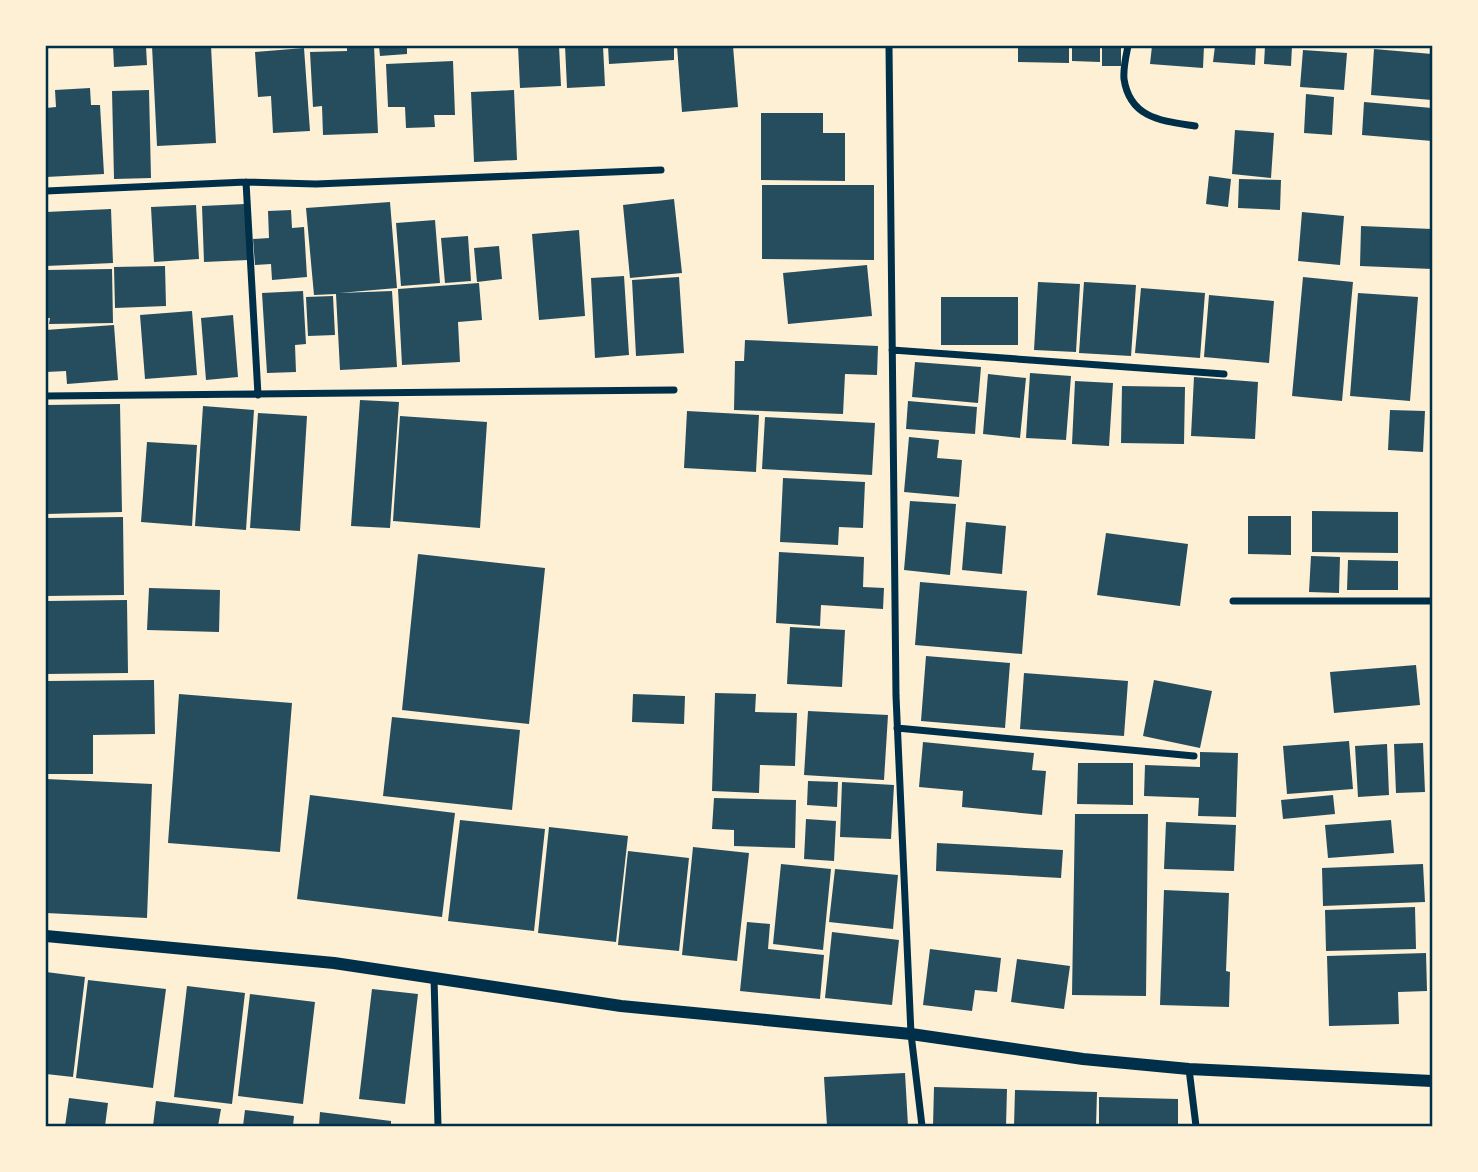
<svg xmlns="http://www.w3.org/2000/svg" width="1478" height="1172" font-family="'Public Sans',sans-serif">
  <rect width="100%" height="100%" fill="#fdf0d5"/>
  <path fill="#264d5e" d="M113,46H146L147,65L114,67Z
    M152,46H211L216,143L157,146Z
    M347,46H374L378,133L323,135L322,106L313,107L310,52L347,51Z
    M379,46H407V54L380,56Z
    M518,46H559L561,86L520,88Z
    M565,46H603L605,86L567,88Z
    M608,46H674V60L609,64Z
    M677,46H733L738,107L682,112Z
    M1018,46H1069V63L1018,62Z
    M1072,46H1100V62L1072,61Z
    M1102,46H1121V66H1102Z
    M1152,46H1204L1203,68L1150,64Z
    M1215,46H1256L1255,65L1213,62Z
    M1265,46H1292L1291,66L1264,64Z
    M304,48L310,131L273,133L271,96L258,97L255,52Z
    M1374,49L1432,54V100L1371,95Z
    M1303,50L1347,53L1344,90L1300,87Z
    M453,61L455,115H434L435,127L406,128L405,107H388L386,64Z
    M90,88L91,105H100L104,174L46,177V108L56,107L55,90Z
    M149,90L151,178L114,179L112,91Z
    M514,90L517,160L474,162L471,92Z
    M1306,94L1334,97L1332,135L1304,133Z
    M1364,102L1432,108V141L1362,135Z
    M761,113H823V133H845V181L761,180Z
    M1235,130L1274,133L1271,178L1232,174Z
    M1209,176L1231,179L1228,207L1206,204Z
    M1239,179L1281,180L1280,210L1238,208Z
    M762,185H874V260L762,259Z
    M674,199L682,273L630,278L623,205Z
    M390,202L397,288L339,293L392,291L397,367L340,370L336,294L314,295L306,208Z
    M245,204L248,260L204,262L202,206Z
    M196,205L199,259L154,262L151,207Z
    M111,209L113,263L46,266V212Z
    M291,210L292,228L304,227L307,277L272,280L271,264L255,265L253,239L269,238L268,211Z
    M1302,212L1344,216L1340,265L1298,261Z
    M435,220L440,283L401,286L396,223Z
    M1361,226L1432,229V269L1360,266Z
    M579,230L585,316L539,320L532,234Z
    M468,236L471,281L445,283L441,238Z
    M499,246L502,279L477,282L474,248Z
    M867,265L872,316L788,324L783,273Z
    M165,266L166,306L115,308L114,267Z
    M112,269L113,323L49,324L50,318H46V270Z
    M624,276L629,355L595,358L591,278Z
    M679,277L684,353L636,356L632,280Z
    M1303,277L1353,282L1342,401L1292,396Z
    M1038,282L1080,284L1076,352L1034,350Z
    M1084,282L1136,285L1131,356L1079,353Z
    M479,283L482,320L458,322L460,362L402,365L398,289Z
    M1141,288L1205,293L1200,358L1135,353Z
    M303,291L306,344L295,345L296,372L267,373L262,293Z
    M1358,293L1418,297L1410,401L1350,396Z
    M1209,295L1274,301L1269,363L1204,357Z
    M333,296L335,335L308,336L306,297Z
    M941,297H1018V345H941Z
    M192,311L197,375L145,379L140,315Z
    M233,315L238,377L206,380L201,318Z
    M114,325L118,380L67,384L66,371L46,372V330Z
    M745,340L878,346L877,375L845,374L843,414L734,410L735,361H744Z
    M915,362L981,367L978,403L912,397Z
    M1030,373L1071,376L1066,440L1026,438Z
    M988,374L1026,378L1020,438L983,434Z
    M1194,377L1258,382L1255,439L1191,436Z
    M1075,381L1113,383L1109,446L1072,444Z
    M1122,386L1185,387L1184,444L1121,443Z
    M360,400L399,402L390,528L351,526Z
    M908,401L977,407L975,434L906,429Z
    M120,404L122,512L46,514V405Z
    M203,406L254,410L246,530L195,526Z
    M1390,410L1425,411L1423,452L1388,450Z
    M687,411L759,415L756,472L684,468Z
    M258,413L307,416L300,531L250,528Z
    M400,416L487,422L480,528L393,521Z
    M765,417L875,423L872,475L762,469Z
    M909,437L939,440L937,458L962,460L959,497L904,492Z
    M147,442L197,445L192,526L141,522Z
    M783,478L865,482L863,528L839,527L838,545L780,542Z
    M910,501L956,504L950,575L904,570Z
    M1312,511L1398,512V553L1312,552Z
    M1248,516H1291V555L1248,554Z
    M123,517L124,595L46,596V518Z
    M966,522L1006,526L1002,574L962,570Z
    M1106,533L1188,544L1180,606L1097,595Z
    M779,552L864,557L863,587L884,588L883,609L821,605L820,626L776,623Z
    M418,554L545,568L529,724L402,710Z
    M1311,556L1340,557L1339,593L1309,592Z
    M1348,560L1398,561V590H1347Z
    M920,582L1027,591L1022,654L915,645Z
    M149,588L220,590L219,632L147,630Z
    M127,600L128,673L46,674V601Z
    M790,627L845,630L842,687L787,684Z
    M926,656L1010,663L1005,728L921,721Z
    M1416,665L1420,705L1334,713L1330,672Z
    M1024,673L1128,681L1124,736L1020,729Z
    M154,680L155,734L93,735V774H46V681Z
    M1154,680L1212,691L1200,748L1143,736Z
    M715,693L756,694L755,712L797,713L795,766L760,765L759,793L712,791Z
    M179,694L292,703L280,852L168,843Z
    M633,694L685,696L684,724L632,722Z
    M808,711L888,715L884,780L804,775Z
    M392,717L520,730L512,810L383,796Z
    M1349,741L1353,789L1287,794L1283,746Z
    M923,742L1034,753L1032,770L1046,771L1042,815L962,807L963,791L919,787Z
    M1423,743L1425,792L1396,793L1394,744Z
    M1387,744L1389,795L1358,797L1355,746Z
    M1200,752L1238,753L1236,817L1198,816L1199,798L1144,796L1145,765L1200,767Z
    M1078,763H1133V805L1077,804Z
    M46,779L152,784L147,918L46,913Z
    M808,781L838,782L837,807L807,805Z
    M842,782L894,785L891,839L840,837Z
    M310,795L455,813L442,917L297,899Z
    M1333,795L1335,814L1283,819L1281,800Z
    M714,798L796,800L795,848L734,846V830L712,829Z
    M1075,814H1148L1146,996L1072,995Z
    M806,819L836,821L834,861L804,859Z
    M460,820L545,829L534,931L448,921Z
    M1391,820L1394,853L1328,858L1325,825Z
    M1166,822L1236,825L1234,871L1164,869Z
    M549,827L628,836L616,942L538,933Z
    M937,843L1063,850L1061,878L936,871Z
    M693,847L749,853L737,961L682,955Z
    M628,851L689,858L679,951L618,945Z
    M781,864L831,869L823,950L773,944Z
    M1423,864L1425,902L1323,906L1322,868Z
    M835,869L898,875L893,929L829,922Z
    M1164,890L1229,893L1226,971L1230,972L1229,1007L1160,1005Z
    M1415,907L1416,949L1326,951L1325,910Z
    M747,922L770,924L768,949L824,955L820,999L740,991Z
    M832,932L899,940L892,1005L825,998Z
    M930,949L1001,958L997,992L975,990L972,1011L923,1005Z
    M1426,953L1427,991L1398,992L1399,1024L1329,1026L1327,956Z
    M1017,959L1070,966L1064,1009L1011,1002Z
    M46,972L85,977L73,1077L46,1074Z
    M88,980L166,989L153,1088L76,1078Z
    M187,986L245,993L232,1104L174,1097Z
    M372,989L418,994L405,1104L359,1099Z
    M250,994L315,1002L303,1104L238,1096Z
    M905,1073L908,1126H827L824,1077Z
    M934,1087L1007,1089L1006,1126H933Z
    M1015,1090L1097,1092L1096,1126H1014Z
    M1099,1097L1178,1099V1126H1099Z
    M69,1098L108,1103L105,1126H65Z
    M156,1101L221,1109L218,1126H153Z
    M245,1110L294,1116L293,1126H243Z
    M320,1112L391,1121V1126H319Z"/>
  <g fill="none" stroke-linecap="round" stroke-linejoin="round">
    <path stroke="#003049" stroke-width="7" d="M889,46L896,696L911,1034L922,1126
      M1128,46C1126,56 1123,68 1124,79C1130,119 1163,121 1195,126
      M246,182L258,395
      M46,191L246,182L316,184L661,170
      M892,350L1224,374
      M46,396L674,390
      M1233,601H1432
      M897,728L1194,756
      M434,978L438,1126
      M1189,1069L1196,1126"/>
    <path stroke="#003049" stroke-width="12" d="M46,936L334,963L621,1006L911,1034L1083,1059L1189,1069L1432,1081"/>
  </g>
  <rect width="1478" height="1172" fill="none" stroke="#fdf0d5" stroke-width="94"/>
  <rect x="47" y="47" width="1384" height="1078" fill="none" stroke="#003049" stroke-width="2.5"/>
</svg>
